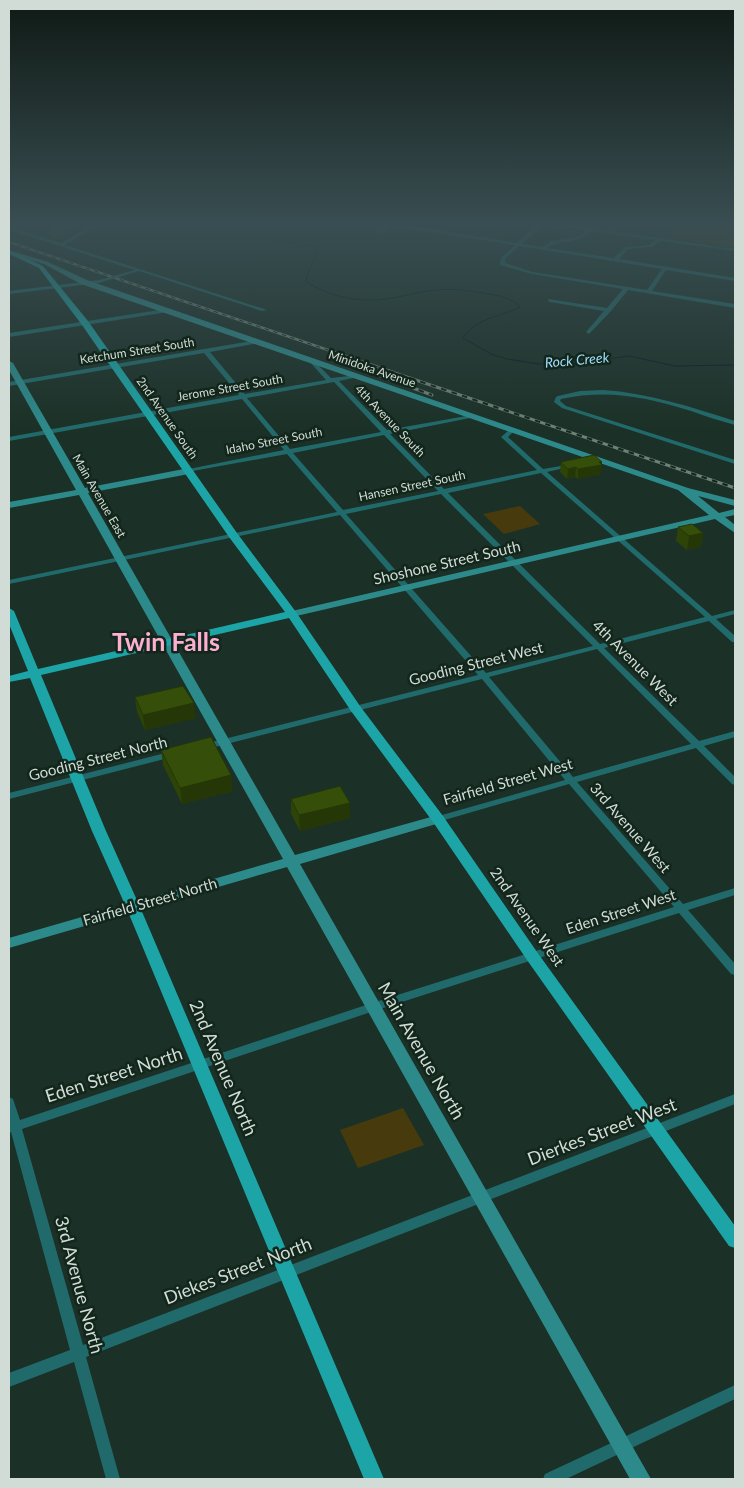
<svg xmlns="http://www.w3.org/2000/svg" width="744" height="1488" font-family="Lato,sans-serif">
  <rect width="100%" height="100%" fill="#1b3026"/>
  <path fill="#473b0e" d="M683,222H735V248L670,238Z
    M520,506L540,524L504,534L483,514Z
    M403,1108L424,1145L358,1168L340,1130Z"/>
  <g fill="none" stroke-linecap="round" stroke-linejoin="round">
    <path stroke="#041d28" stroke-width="1" d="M220,222L222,227L260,231L275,240L313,246L318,250C314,261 307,271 306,282C325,293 345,300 368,300C391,301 412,292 436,290C453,288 471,291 489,294C500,296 512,298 520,307C501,317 475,318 463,338L491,354L507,359L539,364H572L629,356L675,366L735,365"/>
    <path fill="#216a6b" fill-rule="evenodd" d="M20,222H25L15,228L61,243L98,222H103L65,245L267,310L262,311L139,271L99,283L9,294V291L99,280L135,270L9,230V227Z
      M375,222H392L394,223L517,243L538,223L537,222H547L735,249V251L661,241L652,247L628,249L619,259L735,278V281L666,270L652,291L735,304V308L628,290L611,311L589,334L586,332L604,311L550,302L548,301V299L607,308L623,289L532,274L500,265L501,258L515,245L391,226L378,234L376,233V232L386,225ZM543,224L587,230L575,238L552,241L543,247L522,244ZM592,231L655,240L649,245L625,247L614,258L547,248C562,238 574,246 592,231ZM519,246L662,269L647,290L533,272L505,263V259Z
      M166,309L168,310V312L9,337V333Z
      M257,340L259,341V343L210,352L245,394L326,380L309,361V359L311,358L331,378L358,375V377L339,381L387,430L472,415L473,416L470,418L390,434L444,489L537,470L501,437L509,430H513V432L508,437L543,469L573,464V466L547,472L712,616L735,610V614L716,619L735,636V642H732L709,621L604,648L699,741L735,731V737L704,746L735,777V785L732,784L696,748L577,782L683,904L735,888V895L688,910L735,964V975L731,974L679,913L377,1010L22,1129L83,1345L735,1094V1104L86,1357L120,1479H106L74,1362L9,1387V1373L70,1350L11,1132L9,1133V1097L13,1099L20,1120L369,1004L674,907L569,784L441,821H435L433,819L435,817L565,780L482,679L203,750L200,749L199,747L200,745L478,675L340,515L9,584V580L337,512L287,454L187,472L186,471L189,469L284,450L242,399L9,441V437L239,395L204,353L9,386V382ZM334,382L381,432L290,449L247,398ZM384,435L438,491L343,510L293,453ZM541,473L705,617L600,644L448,493ZM441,494L593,646L486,673L346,514ZM597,649L691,744L573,777L489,677Z
      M603,390C649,393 691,407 735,421V425C720,421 705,416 691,411C645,397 608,389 561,399L560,401L566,406L735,460V464L562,408L554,402L556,397L558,396L580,391Z
      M173,751L176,752L177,754L176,756L9,799V793Z
      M735,1385V1399L566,1479H543L545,1474Z"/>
    <path fill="#2d8a8b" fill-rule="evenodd" d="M12,251L48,262L87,280L688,488L735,500V506L698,496L719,513L735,509V515L725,517L735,525V533L715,519L292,617L288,616L286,614L292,611L709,515L678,490L81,284L44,264L10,254L9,253Z
      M9,361L13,363L85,488L189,468L194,471L189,474L88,493L295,855L438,815L443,816L445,819L443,822L300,864L651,1479H630L287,867L9,948V938L283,859L79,495L9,508V502L76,490L9,370Z"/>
    <path fill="#1da4a6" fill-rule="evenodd" d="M9,250L43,266L88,321L237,533L296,612L360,706L443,816L537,952L735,1226V1248L729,1246L527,960L433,822L351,711L289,618L41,675L106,831L140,907L384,1479H364L126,907L92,831L30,678L9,682V676L28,671L9,624V608L14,611L38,669L285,612L229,537L82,325L39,268L9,254Z"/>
    <defs>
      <path id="rail-far1" d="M9,242L393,372
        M360,368L371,372"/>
      <path id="rail" d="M367,371L432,395
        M389,371L735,488"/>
    </defs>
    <use href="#rail-far1" stroke="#6f8077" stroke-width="2.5"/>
    <use href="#rail" stroke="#6f8077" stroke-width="3"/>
    <use href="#rail-far1" stroke="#12261c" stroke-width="1" stroke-dasharray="4.5" stroke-linecap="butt"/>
    <use href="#rail" stroke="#12261c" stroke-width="2" stroke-dasharray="5.5" stroke-linecap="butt"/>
  </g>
  <path fill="#2e4308" d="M70,229L62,239L51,238L50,230Z
    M561,462L601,464V474L578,479L575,477L567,479L560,472Z
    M678,527L703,533L701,547L687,550L676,541Z
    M135,697L196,718L145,730L137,712Z
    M161,750L233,791L182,804L163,765Z
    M291,799L350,803V818L300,831L291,814Z"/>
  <path fill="#253706" d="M69,222L70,229L62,239L61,231Z
    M599,462H602L601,474L578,479V469Z
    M576,467L575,477L567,479L568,469Z
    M703,533L701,547L687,550L689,536Z
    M194,703L196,718L145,730L143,715Z
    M231,775L233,791L182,804L180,788Z
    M350,803V818L300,831L299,815Z"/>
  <path fill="#354e09" stroke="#253706" d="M58,222H69L61,231L50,230Z
    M594,455L602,462H599L602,465L578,469L576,467L568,469L561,462Z
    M692,524L703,533L689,536L678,527Z
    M183,686L194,703L143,715L135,697Z
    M211,737L231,775L180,788L161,750Z
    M340,786L350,803L299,815L291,799Z"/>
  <linearGradient id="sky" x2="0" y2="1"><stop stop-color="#0f1a15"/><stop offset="0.52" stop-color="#394e52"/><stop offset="1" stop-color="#394e52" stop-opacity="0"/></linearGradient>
  <rect width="744" height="430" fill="url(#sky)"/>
  <g text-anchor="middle" stroke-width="5" stroke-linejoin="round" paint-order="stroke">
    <g font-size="12" fill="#d0dcd5" stroke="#12261c">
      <text transform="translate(137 351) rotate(-9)" y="4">Ketchum Street South</text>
      <text transform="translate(372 369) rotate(19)" y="4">Minidoka Avenue</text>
      <text transform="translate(230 388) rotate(-10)" y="4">Jerome Street South</text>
      <text transform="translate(167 418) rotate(55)" y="4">2nd Avenue South</text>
      <text transform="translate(390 421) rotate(46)" y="4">4th Avenue South</text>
      <text transform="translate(274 441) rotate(-11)" y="4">Idaho Street South</text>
      <text transform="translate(412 486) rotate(-12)" y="4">Hansen Street South</text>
      <text transform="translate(99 496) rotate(60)" y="4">Main Avenue East</text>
    </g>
    <g font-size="14" font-style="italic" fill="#a1defd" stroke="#12261c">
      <text transform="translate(577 360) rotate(-5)" y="5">Rock Creek</text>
    </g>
    <g font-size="15" fill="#d0dcd5" stroke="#12261c">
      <text transform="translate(447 563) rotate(-13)" y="5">Shoshone Street South</text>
      <text transform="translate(635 663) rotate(45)" y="5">4th Avenue West</text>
      <text transform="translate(476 664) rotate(-14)" y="5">Gooding Street West</text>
      <text transform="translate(98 759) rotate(-14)" y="5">Gooding Street North</text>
      <text transform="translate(508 782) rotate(-16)" y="5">Fairfield Street West</text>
      <text transform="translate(630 828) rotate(49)" y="5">3rd Avenue West</text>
      <text transform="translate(150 902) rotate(-16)" y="5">Fairfield Street North</text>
      <text transform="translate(621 912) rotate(-18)" y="5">Eden Street West</text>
      <text transform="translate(527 917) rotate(55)" y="5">2nd Avenue West</text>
    </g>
    <g font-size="18" fill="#d0dcd5" stroke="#12261c">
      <text transform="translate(421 1051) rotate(60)" y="6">Main Avenue North</text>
      <text transform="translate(223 1068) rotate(67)" y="6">2nd Avenue North</text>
      <text transform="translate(114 1075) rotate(-18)" y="6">Eden Street North</text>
      <text transform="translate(602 1132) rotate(-21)" y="6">Dierkes Street West</text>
      <text transform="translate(238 1271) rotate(-21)" y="6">Diekes Street North</text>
      <text transform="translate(79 1285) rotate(75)" y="6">3rd Avenue North</text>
    </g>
    <g font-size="25" font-weight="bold" fill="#fcafd1" stroke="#12261c">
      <text x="166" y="651">Twin Falls</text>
    </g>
  </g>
  <rect width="744" height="1488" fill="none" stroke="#d0dcd5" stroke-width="20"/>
</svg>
